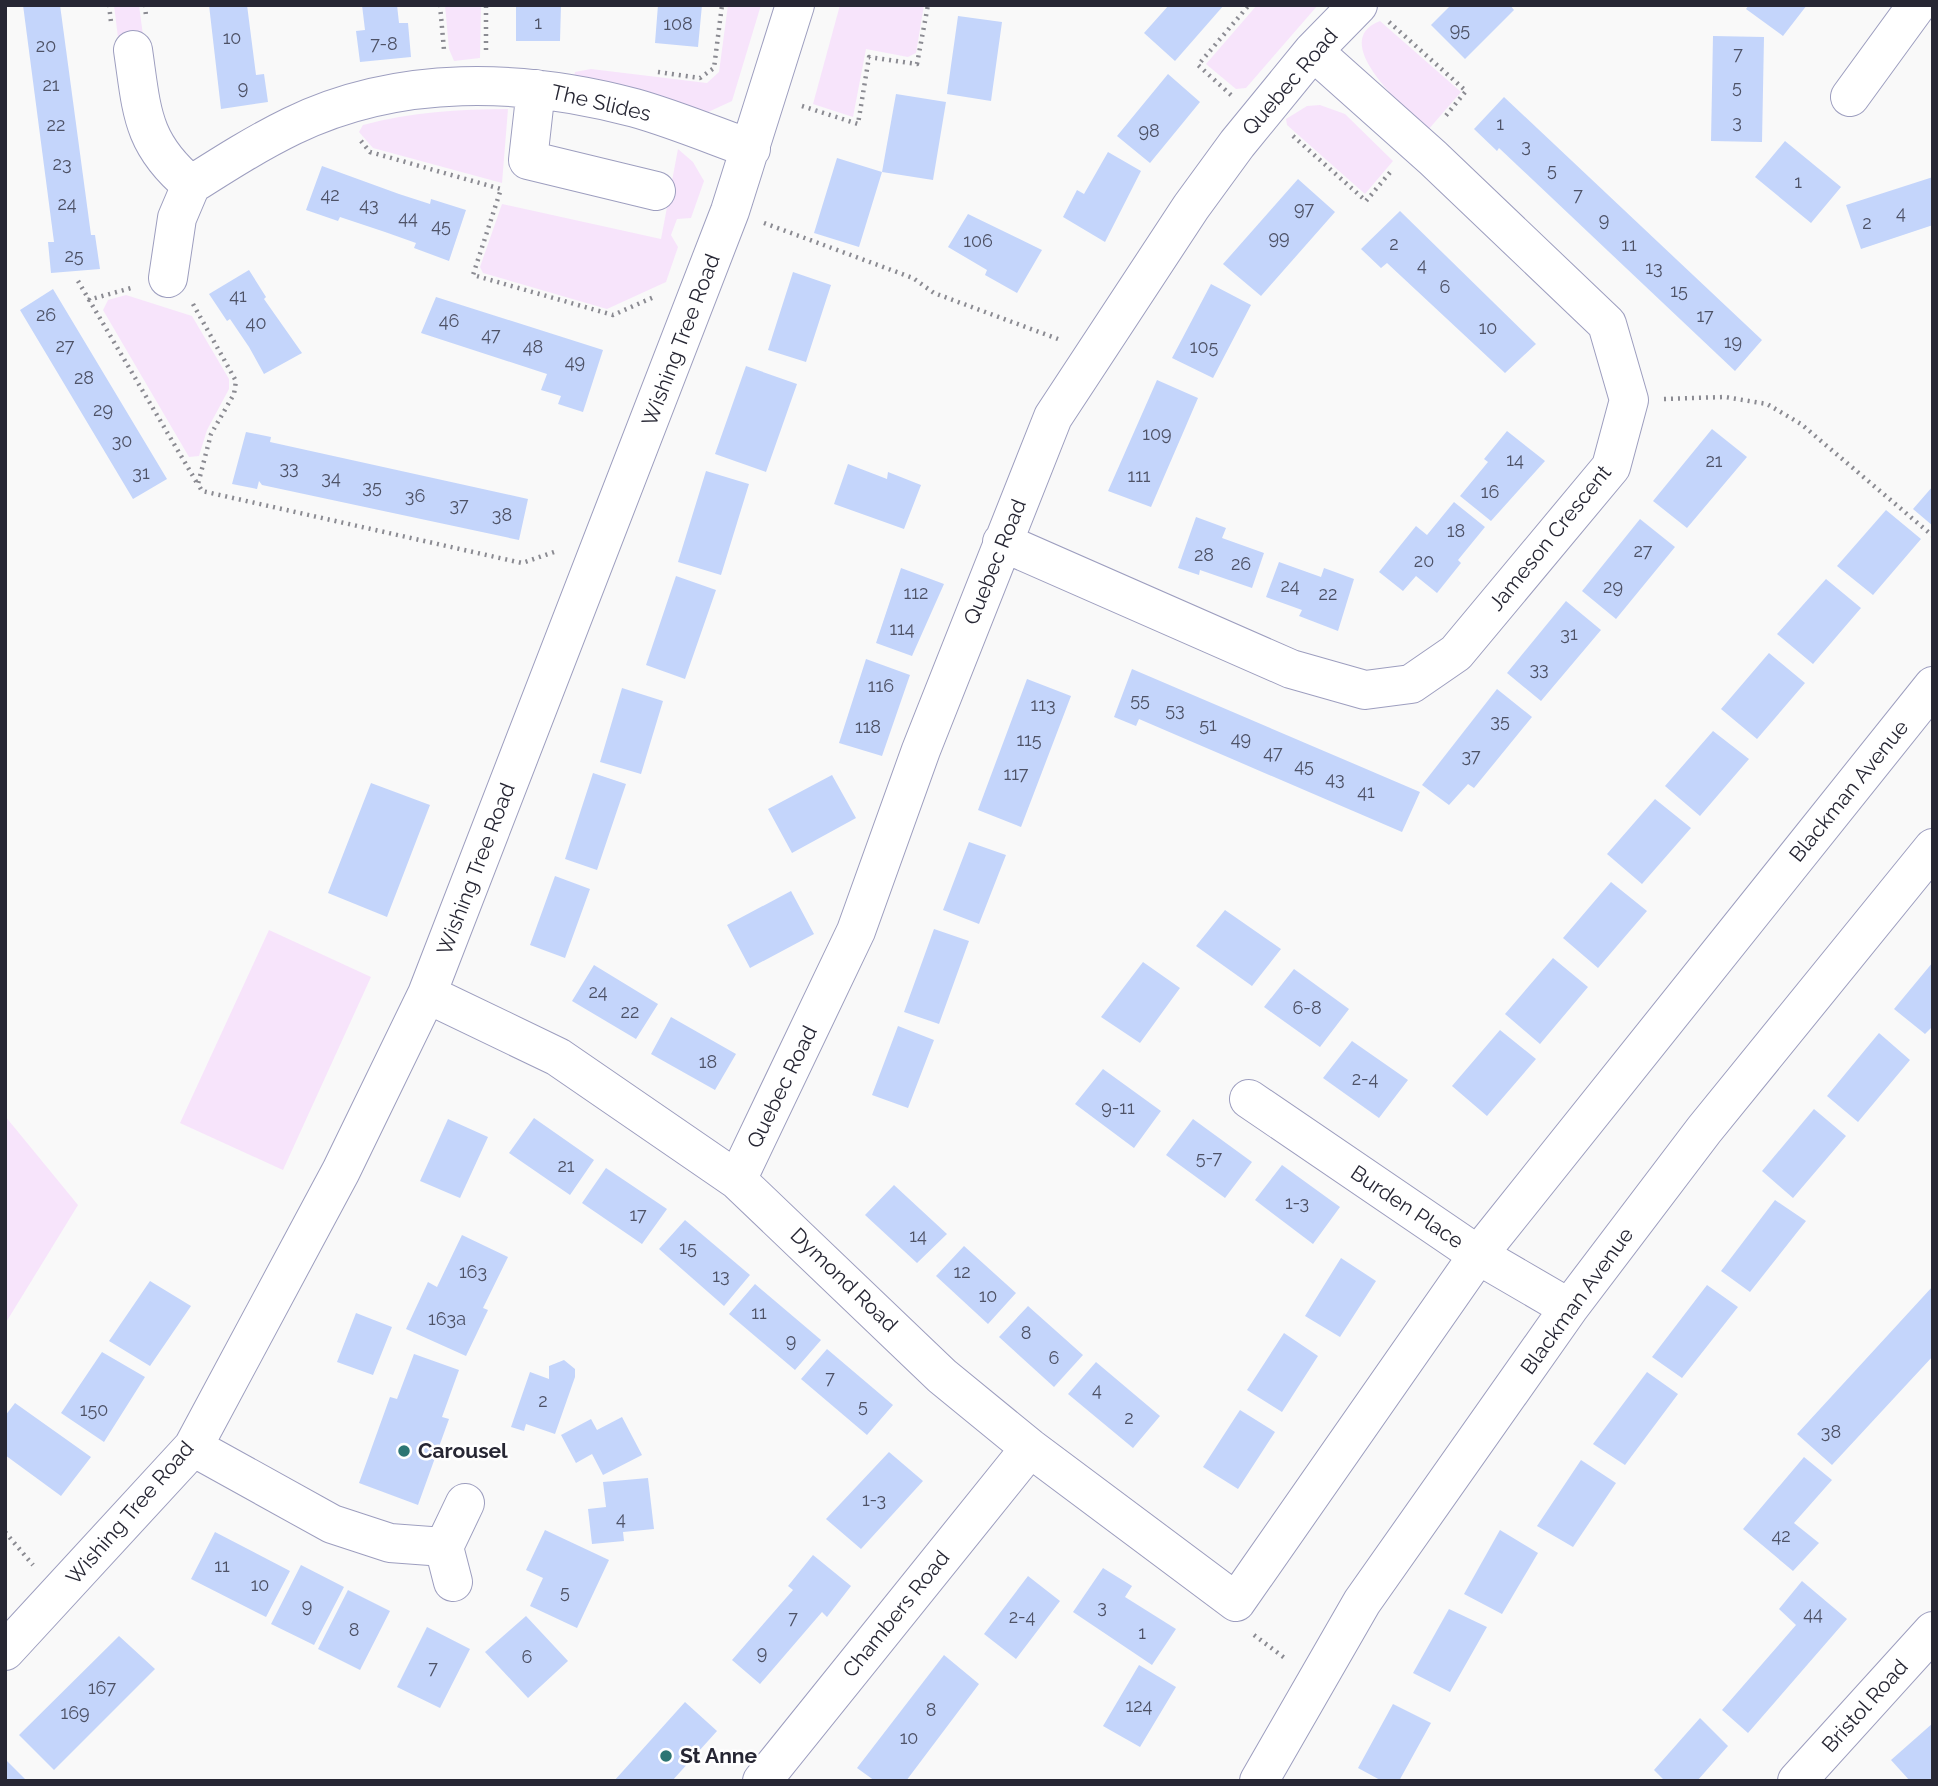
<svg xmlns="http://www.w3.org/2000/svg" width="1938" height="1786" font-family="Raleway,sans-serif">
  <rect width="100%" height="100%" fill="#f9f9f9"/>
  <path fill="#f7e4fb" d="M114,5H139L144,43L119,46Z
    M445,5H481L480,58L454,61L449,49Z
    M728,5H761L732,101L706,113L574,77L575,72L591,69L707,83L719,72Z
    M840,5H924L916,53L908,57L866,49L853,117L813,104Z
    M1257,5H1318L1246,88L1236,89L1206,64Z
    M1380,21L1461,92L1428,130C1410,112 1325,42 1380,21Z
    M1320,105L1345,114L1393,161L1365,194L1287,125L1286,119L1307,106Z
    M508,109L502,183L373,148L359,132L363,125C412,112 458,109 508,109Z
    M678,149L693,162L704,181L691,218L677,219L671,235L678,247L666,282L607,309L483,273L480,267L502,204L661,239Z
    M126,295L192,316L229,379V389L207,430L199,456L189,457L103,310L108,300Z
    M269,930L371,977L283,1170L180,1123Z
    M5,1116L78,1205L5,1324Z"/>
  <path fill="#c4d5fb" d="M23,5H60L91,235H95L100,269L51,273L48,242H54Z
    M209,5H247L256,75L264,74L268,102L221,109Z
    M362,5H397L399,23H408L411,57L360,62L356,31L365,30Z
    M516,5H561L560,41H516Z
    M658,5H702L698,47L655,43Z
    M1169,5H1224L1175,61L1144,33Z
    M1451,5H1510L1514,10L1465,59L1431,25Z
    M1749,5H1807L1783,36L1746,9Z
    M958,16L1002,22L991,101L947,94Z
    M1713,36L1764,37L1762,142L1711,141Z
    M1168,74L1200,102L1150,163L1117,136Z
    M896,94L946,102L933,180L882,172L859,247L814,233L837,158L882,172Z
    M1504,97L1762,340L1735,371L1499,148L1497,151L1474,129Z
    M1785,141L1841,187L1811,223L1755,177Z
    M1108,152L1141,171L1105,242L1063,217L1077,190L1084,194Z
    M322,166L399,194L430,204L431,199L466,210L449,261L414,248L416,243L385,232L340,217L338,221L306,210Z
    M1933,177V225L1861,249L1846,205Z
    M1298,179L1335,212L1261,296L1223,264Z
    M1400,211L1536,344L1505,373L1387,263L1381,268L1361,249Z
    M968,214L1042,250L1017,293L985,275L987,270L948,247Z
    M249,270L266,297L264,299L302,353L264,374L249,347L230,319L227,321L209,294Z
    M793,272L831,285L806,362L768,350Z
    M1211,284L1251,305L1213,378L1172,358Z
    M53,289L167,479L133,499L20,310Z
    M436,297L603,350L583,412L558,404L561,396L541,390L547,374L421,333Z
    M746,366L797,384L766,472L715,454Z
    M1157,380L1198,398L1151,507L1108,491Z
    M1712,429L1747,457L1687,528L1653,501Z
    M1507,431L1545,461L1491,521L1460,496L1488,462L1484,459Z
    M246,432L271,437L270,442L528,499L519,540L262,485L259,481L257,489L232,484Z
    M848,464L887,479L888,472L921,485L904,529L834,504Z
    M706,471L749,484L721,575L678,562Z
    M1933,486V526L1913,509Z
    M1454,502L1485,527L1458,560L1461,563L1437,593L1416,576L1403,591L1379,572L1416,526L1427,535Z
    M1886,510L1921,539L1873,595L1837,566Z
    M1196,517L1226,528L1222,538L1264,553L1252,588L1200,570L1199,575L1178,568Z
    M1640,519L1675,547L1616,619L1582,591Z
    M1279,562L1321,577L1324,568L1354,579L1338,631L1299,616L1302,610L1266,597Z
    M901,568L944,584L912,656L876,643Z
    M676,576L716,590L685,679L646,665Z
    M1826,579L1861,608L1813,664L1777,634Z
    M1566,601L1601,630L1541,701L1507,673Z
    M1769,653L1805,683L1757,739L1721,709Z
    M866,659L910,675L882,756L839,743Z
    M1132,669L1420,792L1402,832L1139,719L1136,726L1114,717Z
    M1027,679L1071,696L1021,827L978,810Z
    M622,688L663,701L641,774L600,762Z
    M1497,689L1532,717L1474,788L1468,784L1449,805L1422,785Z
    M1713,731L1749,759L1700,816L1665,786Z
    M593,773L626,784L597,870L565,859Z
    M832,775L856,818L792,853L768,809Z
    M371,783L430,805L387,917L328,893Z
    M1655,799L1691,828L1642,884L1607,854Z
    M969,842L1006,855L979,924L943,910Z
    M555,876L590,889L565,958L530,945Z
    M1611,882L1647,911L1598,968L1563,938Z
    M791,891L814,934L750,968L727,925Z
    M1225,910L1281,949L1252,986L1196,946Z
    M934,929L969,941L939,1024L904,1012Z
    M1553,958L1588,987L1540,1044L1505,1014Z
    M1143,962L1180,988L1140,1043L1101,1017Z
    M1933,962V1026L1925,1034L1894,1009Z
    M594,965L658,1004L636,1039L572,1001Z
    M1294,969L1349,1009L1320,1047L1264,1007Z
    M671,1017L736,1054L715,1090L651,1054Z
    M898,1026L934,1040L908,1108L872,1095Z
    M1500,1030L1536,1059L1487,1116L1452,1086Z
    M1879,1033L1910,1060L1858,1122L1827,1096Z
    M1352,1041L1408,1080L1379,1118L1323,1078Z
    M1103,1069L1161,1111L1134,1148L1075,1104Z
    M1814,1109L1846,1136L1793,1198L1762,1171Z
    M534,1118L594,1160L570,1195L509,1153Z
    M448,1119L488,1137L460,1198L420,1181Z
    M1193,1119L1252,1162L1225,1198L1166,1155Z
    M1282,1165L1340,1207L1313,1244L1255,1200Z
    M606,1168L667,1209L642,1244L582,1203Z
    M894,1185L947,1234L917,1263L865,1215Z
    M1775,1200L1806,1221L1750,1292L1721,1271Z
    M685,1220L750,1275L724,1306L659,1249Z
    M462,1235L508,1257L483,1308L488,1310L466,1356L406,1329L428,1282L437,1287Z
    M964,1246L1016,1293L988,1324L936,1276Z
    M1341,1258L1376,1281L1340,1337L1305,1316Z
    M150,1281L191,1306L150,1366L109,1341Z
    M755,1284L821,1340L795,1370L729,1314Z
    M1707,1285L1738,1307L1682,1378L1652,1357Z
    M1933,1286V1356L1832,1465L1797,1434Z
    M1028,1306L1083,1355L1054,1387L999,1337Z
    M356,1313L392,1327L373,1375L337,1362Z
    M1284,1333L1318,1356L1282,1412L1247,1390Z
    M827,1349L893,1405L867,1435L801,1379Z
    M102,1352L145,1377L104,1442L61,1413Z
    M414,1354L459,1370L442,1417L449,1419L418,1505L359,1483L390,1397L397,1399Z
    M564,1360L575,1369V1377L555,1434L526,1424L524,1431L511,1427L530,1372L549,1379V1366Z
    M1096,1362L1160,1416L1133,1448L1068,1394Z
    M1647,1372L1678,1394L1625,1465L1593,1444Z
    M15,1403L91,1457L61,1496L5,1455V1416Z
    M1240,1410L1275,1432L1238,1489L1203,1467Z
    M622,1417L642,1455L603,1475L592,1454L576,1463L561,1435L591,1419L597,1430Z
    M889,1452L923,1481L861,1549L826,1519Z
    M1804,1457L1832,1480L1794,1523L1819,1543L1793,1571L1743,1529Z
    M1581,1460L1616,1483L1573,1547L1537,1526Z
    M648,1478L654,1529L623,1532L624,1541L592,1544L588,1509L606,1507L603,1482Z
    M545,1530L609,1560L577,1628L530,1606L543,1578L526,1570Z
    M1500,1530L1538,1553L1502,1614L1464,1594Z
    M215,1532L290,1571L266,1617L191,1579Z
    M813,1555L851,1586L827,1617L822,1612L760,1684L732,1660L793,1590L788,1586Z
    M301,1565L344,1587L314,1645L271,1624Z
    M1103,1568L1132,1586L1125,1597L1176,1629L1152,1665L1073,1612Z
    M1028,1576L1060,1601L1016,1659L984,1634Z
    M1802,1581L1847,1619L1748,1733L1722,1710L1796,1625L1779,1609Z
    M348,1590L390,1611L360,1670L318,1649Z
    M1449,1609L1487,1627L1450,1692L1413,1673Z
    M526,1616L568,1661L528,1698L485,1652Z
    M427,1627L470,1649L440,1708L397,1687Z
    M119,1636L155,1669L54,1770L19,1735Z
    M944,1655L979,1684L906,1781H875L857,1768Z
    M1139,1665L1176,1687L1140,1747L1103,1726Z
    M685,1702L717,1731L672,1781H614Z
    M1393,1704L1431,1723L1399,1781H1382L1358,1768Z
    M1700,1718L1728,1746L1697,1781H1665L1654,1770Z
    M1933,1723V1781H1910L1891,1760Z
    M5,1759L27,1781H5Z"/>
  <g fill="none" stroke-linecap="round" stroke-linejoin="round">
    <defs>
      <path id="minor" d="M133,50C142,111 141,143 191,185C224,164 257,143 292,126C399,74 523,78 635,108C674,119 712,135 751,149
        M536,89L528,160L656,191
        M1850,97L1917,5
        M168,278L177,218L191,185
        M1002,542L1291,669L1365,690L1411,684L1456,653L1611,467L1629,400L1607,324L1433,158L1313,51
        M427,994L558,1057L737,1180L942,1376L1030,1448L1236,1602L1478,1255L1933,686
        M1249,1099L1478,1255L1569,1308
        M737,1180L856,931L921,750L1053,417L1191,207L1237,144L1313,51L1358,5
        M193,1447L332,1524L390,1543L444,1547
        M453,1582L444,1547L465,1503
        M5,1651L193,1447L341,1171L427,994L730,211L795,5
        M762,1781L1030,1448
        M1259,1781L1362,1602L1569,1308L1704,1130L1933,848
        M1797,1781L1933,1631"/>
    </defs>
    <use href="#minor" stroke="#9d9ebf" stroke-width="40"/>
    <path stroke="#8b8b92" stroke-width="4.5" stroke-dasharray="2 5" stroke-linecap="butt" d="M109,5L111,22
      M145,5L146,16
      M440,5L444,50
      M1389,22L1466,91L1444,118
      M486,50V5
      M658,72L700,78L714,68L722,5
      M1231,95L1198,65L1249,5
      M802,106L858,124L869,57L917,64L928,5
      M1293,136L1366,201L1392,170
      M361,141L370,152L501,189L473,275L613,315L654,297
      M764,223L913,278L934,293L1058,339
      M78,281L197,483
      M88,300L131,288
      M193,304L236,381L234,394L211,434L198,484L202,491L522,563L557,551
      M1664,399L1725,397L1767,404L1801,424L1933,536
      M5,1532L33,1565
      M1254,1635L1286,1659"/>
    <use href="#minor" stroke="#fff" stroke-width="38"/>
  </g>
  <g fill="#2c7573" stroke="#fff" stroke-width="2.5">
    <circle cx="404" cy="1451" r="7"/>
    <circle cx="666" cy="1756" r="7"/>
  </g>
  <g text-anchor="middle" stroke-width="5" stroke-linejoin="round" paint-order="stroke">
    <g font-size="18" fill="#4e5266">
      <text x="538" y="29">1</text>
      <text x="678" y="30">108</text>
      <text x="1460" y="36">95</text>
      <text x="232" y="44">10</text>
      <text x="384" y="50">7-8</text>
      <text x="46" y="52">20</text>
      <text x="1738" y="60">7</text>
      <text x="51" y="91">21</text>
      <text x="1737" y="93">5</text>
      <text x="243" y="94">9</text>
      <text x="1737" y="128">3</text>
      <text x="1500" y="130">1</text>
      <text x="56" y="131">22</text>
      <text x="1149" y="137">98</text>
      <text x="1526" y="152">3</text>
      <text x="62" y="170">23</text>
      <text x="1552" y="176">5</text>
      <text x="1798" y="188">1</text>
      <text x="330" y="201">42</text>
      <text x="1578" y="201">7</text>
      <text x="67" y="210">24</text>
      <text x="369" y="211">43</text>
      <text x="1304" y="215">97</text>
      <text x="1901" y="219">4</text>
      <text x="408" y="224">44</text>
      <text x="1604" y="226">9</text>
      <text x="1867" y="229">2</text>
      <text x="441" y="232">45</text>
      <text x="1279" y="244">99</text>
      <text x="978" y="247">106</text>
      <text x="1394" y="250">2</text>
      <text x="1629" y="251">11</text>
      <text x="74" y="262">25</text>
      <text x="1422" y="271">4</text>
      <text x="1654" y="274">13</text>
      <text x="1445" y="293">6</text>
      <text x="1679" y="297">15</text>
      <text x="238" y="302">41</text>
      <text x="46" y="321">26</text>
      <text x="1705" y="322">17</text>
      <text x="449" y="327">46</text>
      <text x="256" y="329">40</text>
      <text x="1488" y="334">10</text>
      <text x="491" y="341">47</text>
      <text x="1733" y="348">19</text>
      <text x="65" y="352">27</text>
      <text x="533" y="353">48</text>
      <text x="1204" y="353">105</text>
      <text x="575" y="368">49</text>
      <text x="84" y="384">28</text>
      <text x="103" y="416">29</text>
      <text x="1157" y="440">109</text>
      <text x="122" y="447">30</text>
      <text x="1515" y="466">14</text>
      <text x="1714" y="467">21</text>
      <text x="289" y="474">33</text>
      <text x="141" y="479">31</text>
      <text x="1139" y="482">111</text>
      <text x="331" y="484">34</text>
      <text x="372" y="493">35</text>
      <text x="1490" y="498">16</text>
      <text x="415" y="502">36</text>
      <text x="459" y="511">37</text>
      <text x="502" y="521">38</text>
      <text x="1456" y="537">18</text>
      <text x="1643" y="557">27</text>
      <text x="1204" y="561">28</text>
      <text x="1424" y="567">20</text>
      <text x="1241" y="570">26</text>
      <text x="1290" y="592">24</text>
      <text x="1613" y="593">29</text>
      <text x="916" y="599">112</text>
      <text x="1328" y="600">22</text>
      <text x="902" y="635">114</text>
      <text x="1569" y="640">31</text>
      <text x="1539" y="675">33</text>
      <text x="881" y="692">116</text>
      <text x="1140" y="706">55</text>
      <text x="1043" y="711">113</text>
      <text x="1175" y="716">53</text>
      <text x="1500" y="727">35</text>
      <text x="1208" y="731">51</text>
      <text x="868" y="733">118</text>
      <text x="1241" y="745">49</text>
      <text x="1029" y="746">115</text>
      <text x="1273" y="759">47</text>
      <text x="1471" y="762">37</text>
      <text x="1304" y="772">45</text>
      <text x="1016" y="780">117</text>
      <text x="1335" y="785">43</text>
      <text x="1366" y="798">41</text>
      <text x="598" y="998">24</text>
      <text x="1307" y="1014">6-8</text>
      <text x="630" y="1018">22</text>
      <text x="708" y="1068">18</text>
      <text x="1365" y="1085">2-4</text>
      <text x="1118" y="1114">9-11</text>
      <text x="1209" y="1164">5-7</text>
      <text x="566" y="1172">21</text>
      <text x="1297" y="1209">1-3</text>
      <text x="638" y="1221">17</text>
      <text x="918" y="1242">14</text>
      <text x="688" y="1254">15</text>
      <text x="473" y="1278">163</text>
      <text x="962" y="1278">12</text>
      <text x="721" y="1282">13</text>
      <text x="988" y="1302">10</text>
      <text x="759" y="1319">11</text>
      <text x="447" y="1325">163a</text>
      <text x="1026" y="1339">8</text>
      <text x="791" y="1347">9</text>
      <text x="1054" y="1364">6</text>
      <text x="830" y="1384">7</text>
      <text x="1097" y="1396">4</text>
      <text x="543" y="1407">2</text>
      <text x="863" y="1412">5</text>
      <text x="94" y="1416">150</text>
      <text x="1129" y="1424">2</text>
      <text x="1831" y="1438">38</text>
      <text x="874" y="1506">1-3</text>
      <text x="621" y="1525">4</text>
      <text x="1781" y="1542">42</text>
      <text x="222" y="1572">11</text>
      <text x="260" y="1591">10</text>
      <text x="565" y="1598">5</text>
      <text x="307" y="1612">9</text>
      <text x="1102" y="1613">3</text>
      <text x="1813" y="1620">44</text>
      <text x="1022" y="1623">2-4</text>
      <text x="793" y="1624">7</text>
      <text x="354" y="1636">8</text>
      <text x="1142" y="1639">1</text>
      <text x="762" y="1659">9</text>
      <text x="527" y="1663">6</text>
      <text x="433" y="1674">7</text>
      <text x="102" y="1694">167</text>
      <text x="1139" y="1712">124</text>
      <text x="931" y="1716">8</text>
      <text x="75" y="1719">169</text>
      <text x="909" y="1744">10</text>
    </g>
    <g font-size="21" fill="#272734" stroke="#fff">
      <text transform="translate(1290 82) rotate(-49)" y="7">Quebec Road</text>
      <text transform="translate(601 103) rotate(13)" y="7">The Slides</text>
      <text transform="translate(681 340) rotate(-69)" y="7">Wishing Tree Road</text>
      <text transform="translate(1550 538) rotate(-51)" y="7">Jameson Crescent</text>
      <text transform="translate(995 562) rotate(-68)" y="7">Quebec Road</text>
      <text transform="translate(1849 791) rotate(-51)" y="7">Blackman Avenue</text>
      <text transform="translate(476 869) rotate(-69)" y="7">Wishing Tree Road</text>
      <text transform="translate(782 1087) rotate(-64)" y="7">Quebec Road</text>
      <text transform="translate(1407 1207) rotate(34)" y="7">Burden Place</text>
      <text transform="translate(844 1280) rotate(44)" y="7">Dymond Road</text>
      <text transform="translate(1577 1301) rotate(-54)" y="7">Blackman Avenue</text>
      <text transform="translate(130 1513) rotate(-49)" y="7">Wishing Tree Road</text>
      <text transform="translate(896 1614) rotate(-51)" y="7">Chambers Road</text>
      <text transform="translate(1865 1706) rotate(-48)" y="7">Bristol Road</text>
    </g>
    <g font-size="21" font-weight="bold" fill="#272734" stroke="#fff" text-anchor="start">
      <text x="418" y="1458">Carousel</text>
      <text x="680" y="1763">St Anne</text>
    </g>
  </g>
  <rect width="1938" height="1786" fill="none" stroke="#272734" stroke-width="14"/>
</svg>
